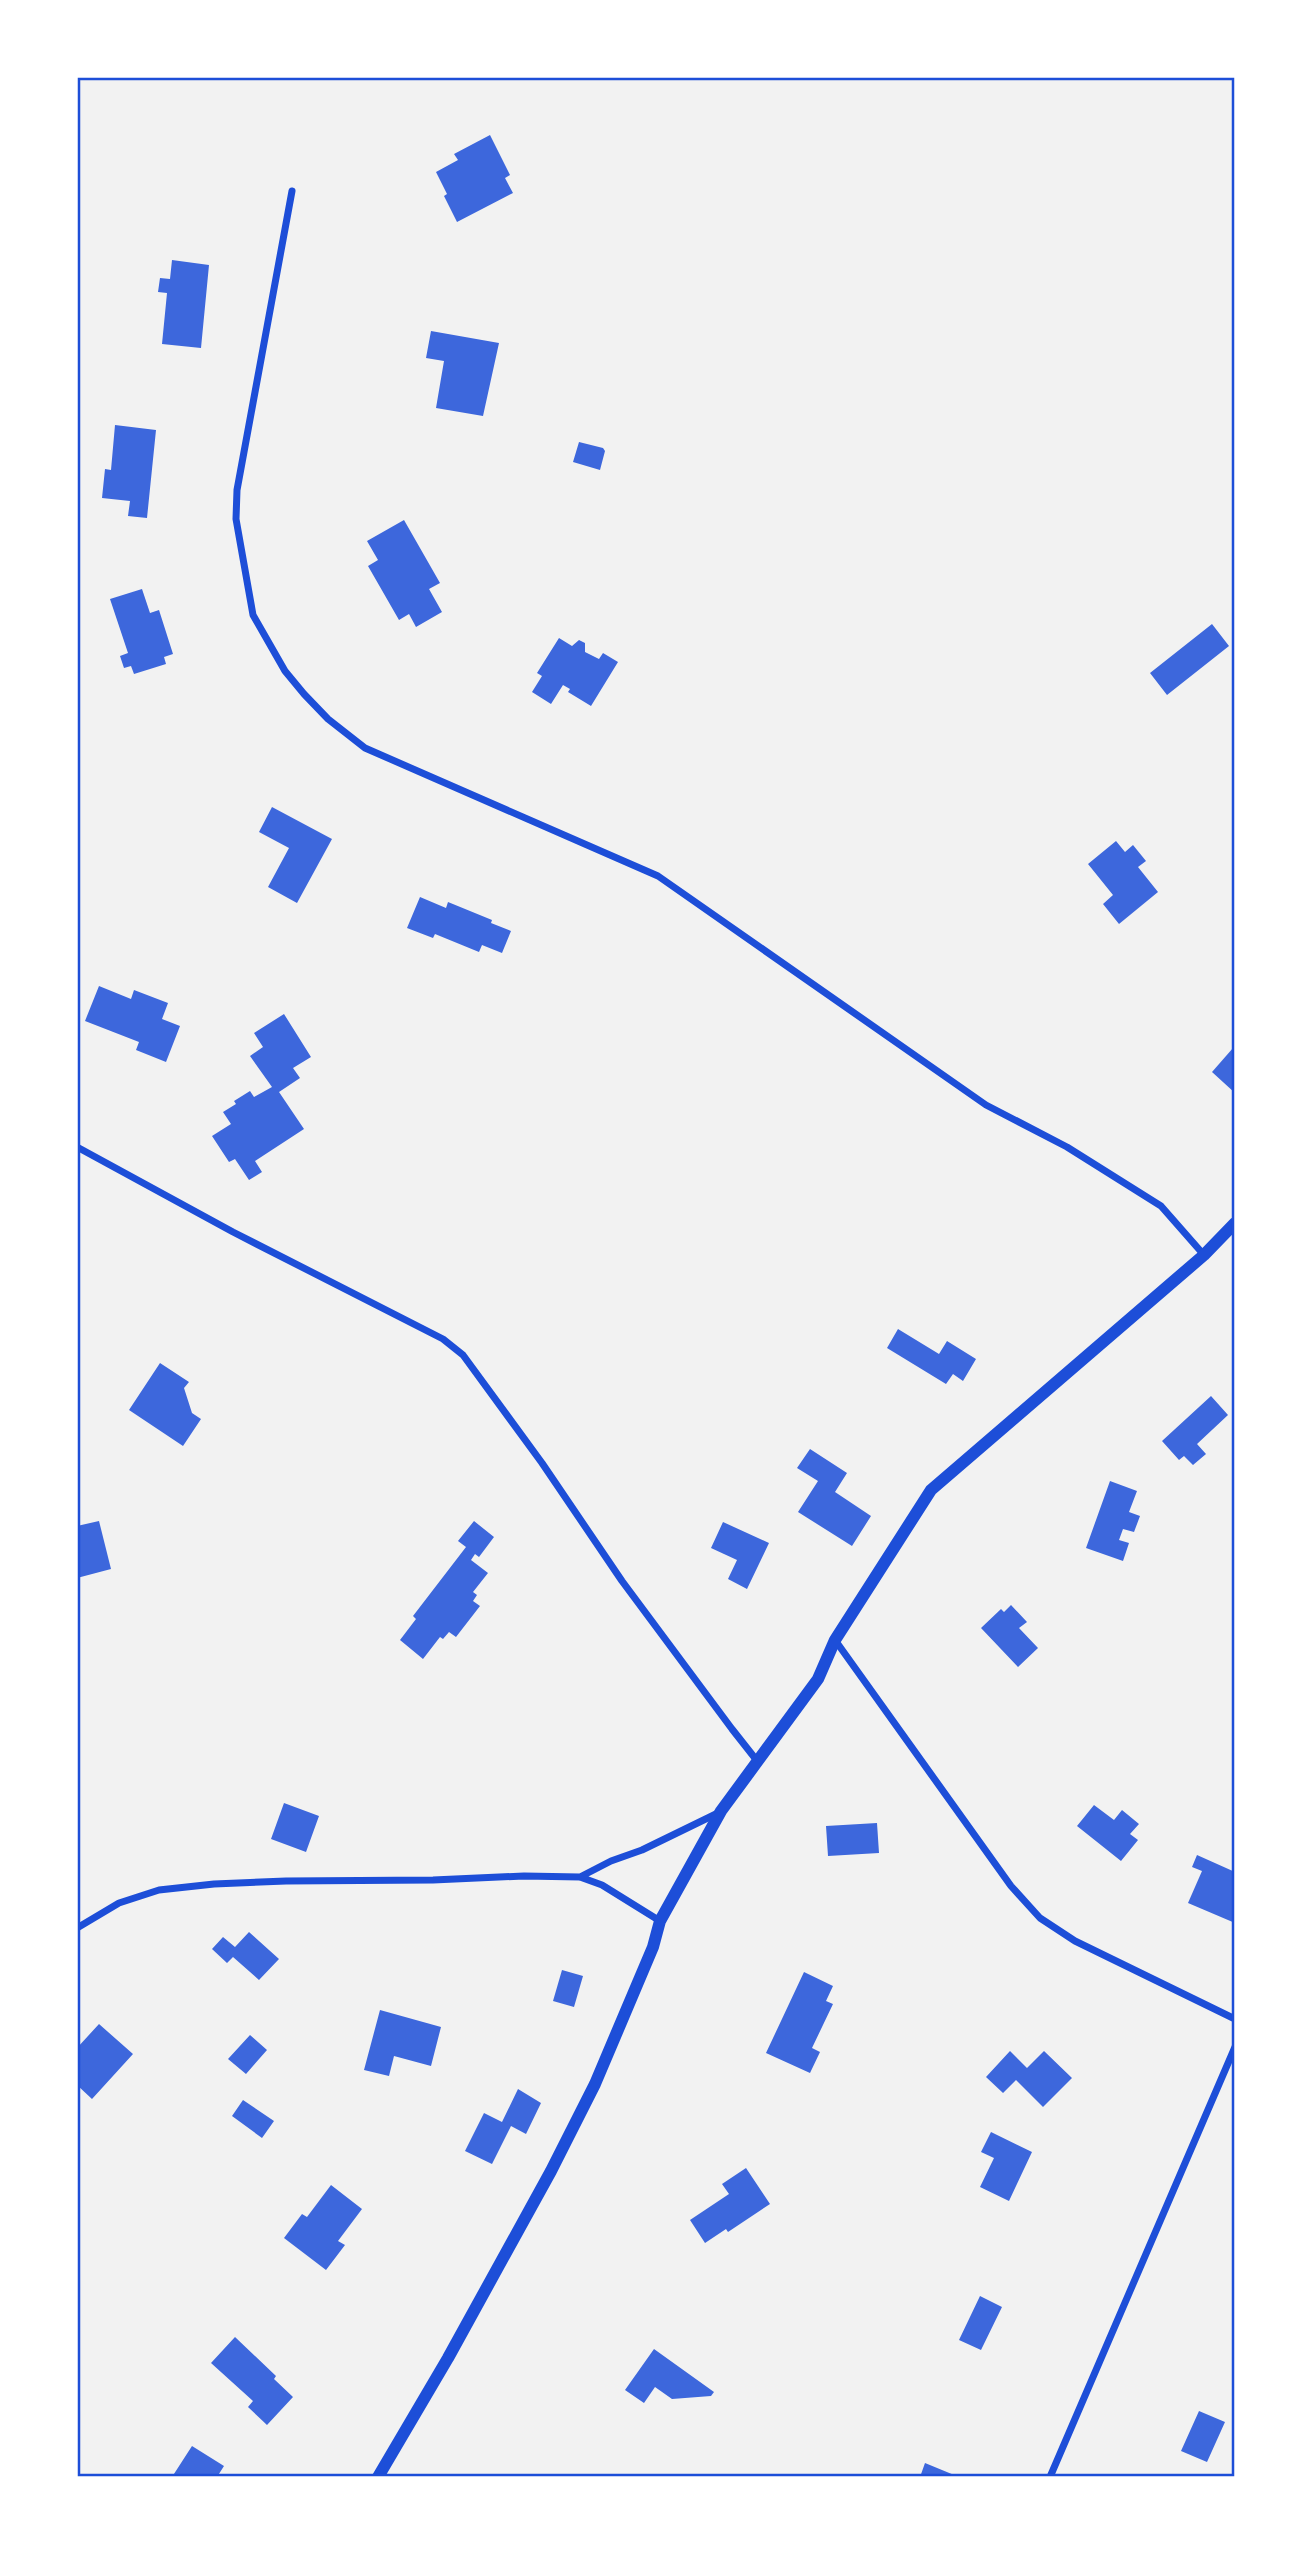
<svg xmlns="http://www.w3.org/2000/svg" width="1312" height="2554" font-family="Lato,sans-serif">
  <rect width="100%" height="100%" fill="#f2f2f2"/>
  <path fill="#3d67dc" d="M490,135L510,175L505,178L513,193L457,222L444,196L447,194L436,172L458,160L454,154Z
    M172,260L209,265L201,348L162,344L167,293L158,292L160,278L170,279Z
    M431,331L499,343L483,416L436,408L444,361L426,358Z
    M115,425L156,430L147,518L128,516L130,501L102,498L105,469L111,470Z
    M579,442L603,448L605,451L600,470L573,462Z
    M404,520L440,583L429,589L442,612L416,627L409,614L399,620L368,566L378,560L367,541Z
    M142,589L150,613L159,610L173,654L164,657L166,664L134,674L131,666L124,668L120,656L128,653L110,599Z
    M1212,624L1229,646L1167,695L1150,673Z
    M559,638L572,646L579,640L585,643V652L599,659L603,653L618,662L591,706L568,692L570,689L563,685L551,704L532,692L542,676L537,673Z
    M272,807L332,839L297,903L268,887L289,848L259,832Z
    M1116,841L1125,852L1133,845L1146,861L1138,867L1158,892L1119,924L1103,904L1113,895L1088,864Z
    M420,897L446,908L448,902L492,920L491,923L511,931L502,953L482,945L479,952L435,934L433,938L407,928Z
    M99,986L131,999L134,990L168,1003L162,1019L180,1026L166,1062L136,1050L139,1042L85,1021Z
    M284,1014L311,1057L293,1068L300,1078L279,1092L304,1129L255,1161L262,1172L249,1180L235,1159L229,1162L212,1136L231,1124L223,1112L236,1104L234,1101L250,1091L254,1097L272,1087L250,1056L263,1047L254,1033Z
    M1233,1048H1235V1093L1212,1072Z
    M898,1329L939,1354L947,1341L976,1359L963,1381L953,1374L946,1384L887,1348Z
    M160,1363L189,1382L184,1388L192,1413L201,1419L183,1446L129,1410Z
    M1211,1396L1228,1415L1197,1444L1206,1454L1193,1465L1184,1456L1179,1460L1162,1441Z
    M810,1449L847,1473L835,1492L871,1516L852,1546L798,1512L818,1481L797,1468Z
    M1110,1481L1137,1491L1129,1512L1140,1516L1134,1532L1123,1529L1119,1540L1129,1543L1123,1561L1086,1548Z
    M99,1521L111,1569L77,1578V1526Z
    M474,1521L494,1537L479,1557L475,1554L471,1560L488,1573L473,1592L477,1595L473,1601L480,1606L456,1637L449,1632L443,1639L440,1637L423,1659L400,1640L416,1619L413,1616L466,1547L458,1541Z
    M723,1522L769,1543L747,1589L728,1579L737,1560L711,1548Z
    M1011,1605L1027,1622L1019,1628L1038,1648L1018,1667L981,1628L1001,1609L1004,1612Z
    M284,1803L319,1816L306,1852L271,1839Z
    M1094,1805L1114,1820L1122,1810L1139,1824L1130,1834L1138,1840L1121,1861L1077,1826Z
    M877,1823L879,1853L828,1856L826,1826Z
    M1197,1855L1235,1872V1923L1188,1903L1202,1871L1192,1867Z
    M249,1932L279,1959L259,1980L233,1957L227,1963L212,1949L223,1937L235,1947Z
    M562,1970L583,1976L574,2007L553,2001Z
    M804,1972L833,1986L826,2001L833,2004L812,2048L820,2052L810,2073L766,2053Z
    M380,2010L441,2027L431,2066L394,2056L389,2076L364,2070Z
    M99,2024L133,2054L92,2099L77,2085V2048Z
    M250,2035L267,2050L246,2074L228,2059Z
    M1010,2051L1027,2068L1044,2051L1072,2078L1043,2107L1016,2080L1003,2093L986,2077Z
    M518,2089L541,2103L526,2134L511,2126L492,2164L465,2151L484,2113L502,2122Z
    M243,2100L274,2121L262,2138L232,2116Z
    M991,2132L1032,2152L1009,2201L980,2187L994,2158L981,2152Z
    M746,2168L770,2204L728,2232L726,2229L705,2243L690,2220L729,2194L722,2184Z
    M331,2185L362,2209L338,2241L345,2245L326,2270L284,2238L302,2214L307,2217Z
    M980,2296L1002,2307L981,2350L959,2340Z
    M235,2337L276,2376L274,2379L293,2397L267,2425L248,2407L253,2401L211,2363Z
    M654,2349L714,2392L711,2396L672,2399L655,2387L644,2403L625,2390Z
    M1199,2411L1225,2422L1207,2462L1181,2451Z
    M192,2446L224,2466L217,2477H172Z
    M925,2463L959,2477H920Z"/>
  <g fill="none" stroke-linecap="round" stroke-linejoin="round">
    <path stroke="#1d4ed8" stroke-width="7" d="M292,191L237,490L236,519L253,615L285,671L304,694L328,719L365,748L658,876L986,1105L1067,1147L1161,1206L1204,1255
      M77,1147L233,1232L443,1339L463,1355L542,1463L622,1581L732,1729L758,1762
      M835,1640L1011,1886L1040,1918L1075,1941L1235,2019
      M580,1877L611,1861L642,1850L718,1813
      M77,1928L119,1903L159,1890L214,1884L286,1881L433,1880L524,1876L580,1877L602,1885L660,1921
      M1050,2477L1235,2047"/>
    <path stroke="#1d4ed8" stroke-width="12" d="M378,2477L448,2358L551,2171L595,2084L653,1947L660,1921L721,1811L818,1679L835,1640L931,1490L1204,1255L1235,1223"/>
  </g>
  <rect width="1312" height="2554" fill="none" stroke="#ffffff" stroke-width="158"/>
  <rect x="79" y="79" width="1154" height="2396" fill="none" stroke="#1d4ed8" stroke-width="2.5"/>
</svg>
